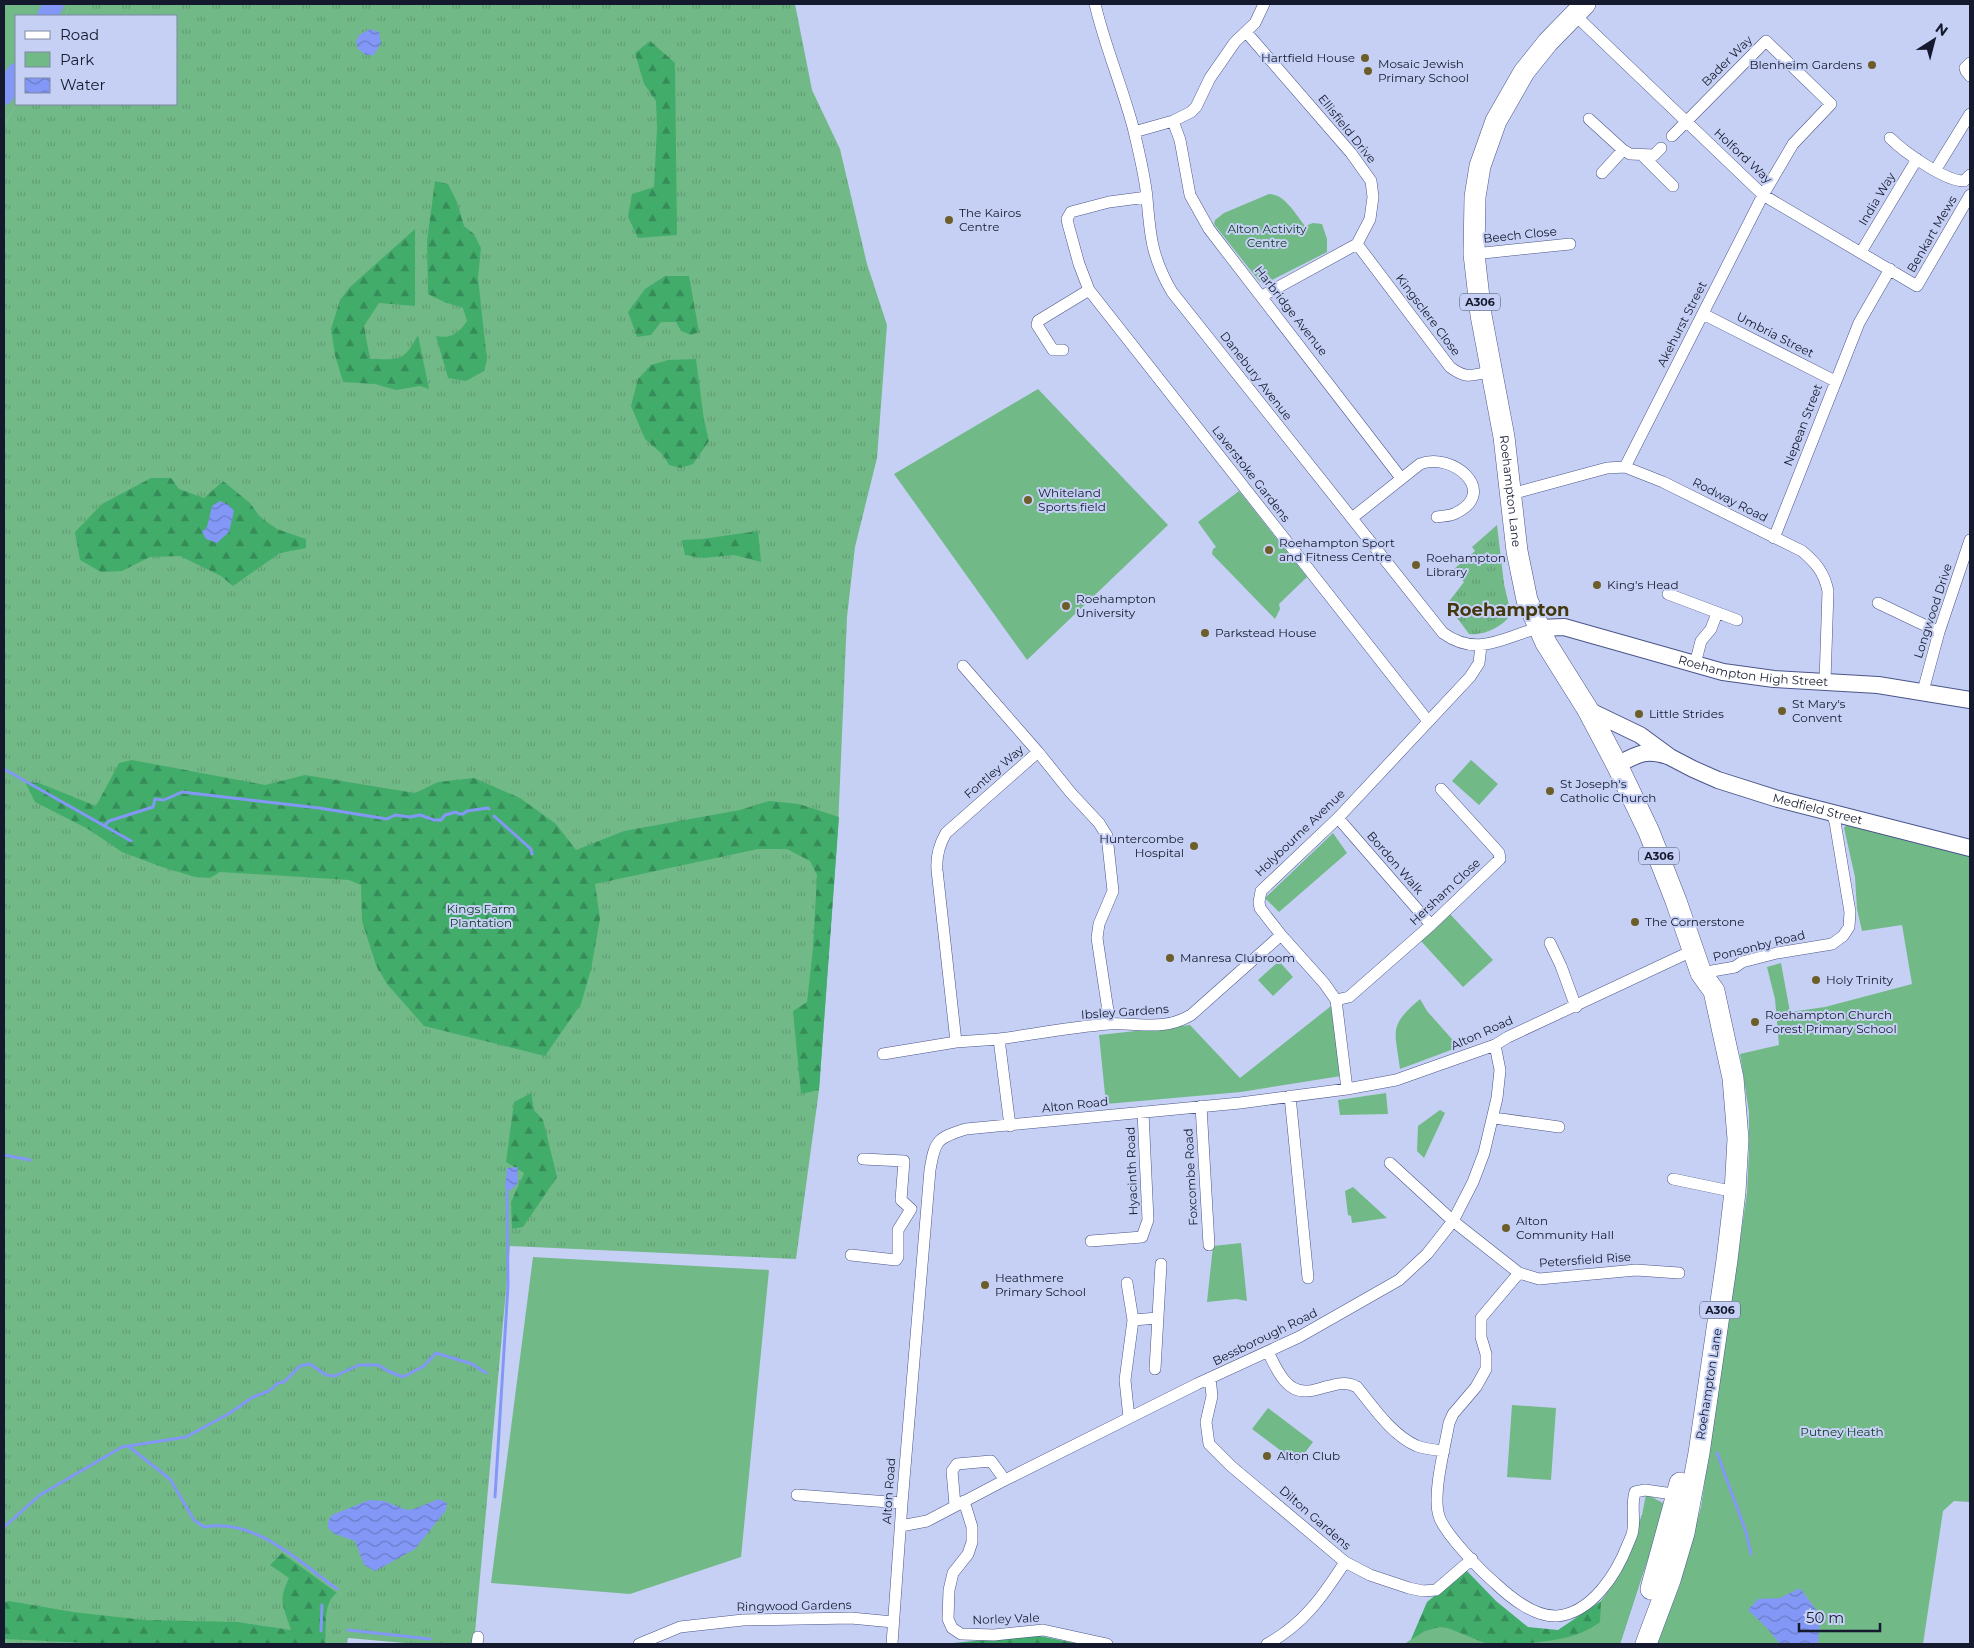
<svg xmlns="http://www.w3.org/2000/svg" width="1974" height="1648" font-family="Montserrat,sans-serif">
  <defs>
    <pattern id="grass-tufts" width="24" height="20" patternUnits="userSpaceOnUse" patternTransform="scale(1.25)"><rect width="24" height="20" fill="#72b988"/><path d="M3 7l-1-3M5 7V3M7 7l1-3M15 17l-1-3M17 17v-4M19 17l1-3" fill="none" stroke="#629e76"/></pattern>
    <pattern id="forest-firs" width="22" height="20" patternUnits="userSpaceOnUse" patternTransform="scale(1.25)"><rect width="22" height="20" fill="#42ad6a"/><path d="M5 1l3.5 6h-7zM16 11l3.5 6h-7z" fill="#368c58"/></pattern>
    <pattern id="water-waves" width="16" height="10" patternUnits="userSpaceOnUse" patternTransform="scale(1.25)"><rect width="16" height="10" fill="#8398f6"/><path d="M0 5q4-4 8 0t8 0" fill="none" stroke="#6a7bc8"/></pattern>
  </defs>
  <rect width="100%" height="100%" fill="#c6d0f4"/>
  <path fill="url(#grass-tufts)" d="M71,4H795L812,90L840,149L867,264L887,325L877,458L855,547L847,617L838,828L819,1090L796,1259L510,1246L474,1644H416L348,1638L347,1644H4V125L17,104H176V16H65Z
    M1497,525L1504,584L1511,614C1504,626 1484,636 1469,634L1447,604L1464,582L1454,569L1475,551L1472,547Z"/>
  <path fill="url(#forest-firs)" d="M650,41L675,63L677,235L638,238L628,217L632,194L654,187L657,128L656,101L644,84L635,53Z
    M435,181L448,184L457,202L464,226L474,234L481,248L478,278L487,360L484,371L466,381L448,378L436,336C451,339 459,333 467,321L463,308L444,302L428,294L427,241Z
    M415,229V306L379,303L364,326L370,359C399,359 403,363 418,335L429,389L420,386L396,390L375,384L343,382L335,355L331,329L340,300L350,287Z
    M665,276H689L699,332L691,335L681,331L676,322H661L651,335L637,337L628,312L645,289Z
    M696,359L704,420L709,441L693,464L681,468L669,465L663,455L645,439L631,406L638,379L651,365L668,360Z
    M151,478H171L179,489L204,498L223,481L250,503L260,517L277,529L306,539V548L280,553L233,586L221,576L180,556L150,557L122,571L101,572L80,560L75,532L102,504Z
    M758,531L761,562L734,555L703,558L685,555L682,540L702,539Z
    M132,760L265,785L305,775L415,793L438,782L474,778L520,798L556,824L576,850L624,831L740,810L769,801L799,804L839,817L819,1090L801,1094L793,1011L807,1002L813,948L817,875L810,861L787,849H758L595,884L600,919L591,969L581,1004L545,1056L424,1026L387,984L376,965L362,921L361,885L349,880L220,872L210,878L195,877L162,867L122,852L88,829L35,802L25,782L39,783L96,806L119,763Z
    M531,1093L534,1110L543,1120L557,1177L523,1227L512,1229L511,1202L524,1173L506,1162L514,1102Z
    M1642,1515L1657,1530L1620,1644H1409L1427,1602L1466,1570L1496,1601L1528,1627L1558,1630L1601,1601L1616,1581L1628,1558Z
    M282,1553L337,1593C322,1603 327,1628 325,1644H111L4,1639V1602L9,1601L73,1612L144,1620L237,1622L291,1630C284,1606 277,1603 289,1578L270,1565Z
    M1035,1635L1079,1644H943Z"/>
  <path fill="#72b988" d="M4,4H71L65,16H16L17,104L4,125Z
    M1269,194C1285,194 1296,215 1305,226L1313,223L1322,224L1327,239V252L1264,284L1259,281L1214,224L1215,220L1224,213Z
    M1038,389L1168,525L1027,660L894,474Z
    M1239,491L1307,577L1279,604L1280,609L1275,619L1212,554L1213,549L1216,547L1198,522Z
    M1471,760L1498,784L1479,805L1452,781Z
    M1848,823L1970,856V1502L1954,1501L1943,1511L1923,1644H1657L1680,1584L1701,1507L1747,1193L1749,1152V1112L1740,1054L1779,1045L1775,999L1767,967L1781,963L1790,1012L1825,1007L1912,984L1902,925L1862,931L1857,909L1855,877L1844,828Z
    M1333,833L1347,853L1279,912L1265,898Z
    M1450,914L1493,960L1463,987L1421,941Z
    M1279,961L1293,977L1273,996L1258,980Z
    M1420,999L1427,1011L1459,1047L1400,1069C1395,1029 1388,1027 1420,999Z
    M1331,1006L1341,1076L1241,1092L1106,1104L1099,1035L1190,1025L1240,1078Z
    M1386,1093L1388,1114L1340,1115L1338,1100Z
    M1440,1110L1445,1113L1424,1158L1417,1151L1418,1126Z
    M1353,1187L1387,1218L1352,1223L1351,1216L1348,1215L1345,1191Z
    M1241,1243L1247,1301L1236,1299L1207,1302L1213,1246Z
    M533,1257L769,1270L741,1557L630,1594L491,1583Z
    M1512,1405L1556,1408L1551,1480L1507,1477Z
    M1268,1408L1313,1442L1297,1463L1252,1429Z
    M1646,1494L1665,1504L1620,1644H1523C1552,1640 1575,1640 1600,1622L1601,1601L1616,1581L1628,1558L1642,1515Z
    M1440,1627L1448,1628L1487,1644H1404L1425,1631Z"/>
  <path fill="url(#water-waves)" d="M370,29L379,32L381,43L374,55H366L358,49L356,42L359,35Z
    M220,501L229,505L234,511L229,532L217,543L206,539L202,532L207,527L212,506Z
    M518,1167C516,1180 523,1183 507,1192L505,1186L507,1168Z
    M439,1499L447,1503L446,1510L415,1549L375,1571L364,1565L355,1541L335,1534L328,1528V1521L332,1515L369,1500L384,1501L407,1510L414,1509Z
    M1800,1588L1820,1615L1818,1644H1780L1767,1628L1748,1610L1758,1599L1780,1598Z"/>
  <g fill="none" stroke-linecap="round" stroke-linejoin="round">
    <path stroke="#8398f6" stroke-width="3" d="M4,769L131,841
      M494,816L531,849L532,854
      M104,826L109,821L153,807L155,799L164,800L182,792L319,808L387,819L395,815L410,817L420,815L434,820H441L445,815L456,812L459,814H463L467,811L488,808L489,809
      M4,1155L30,1160
      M128,1446L170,1479L194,1520L204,1527C256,1518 298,1561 337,1589
      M1717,1453L1746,1532L1751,1554
      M495,1497L508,1285L507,1192
      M4,1527L40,1495L122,1447L186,1437L230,1413L253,1397L269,1391L278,1383L284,1382L300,1366L310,1364L326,1375L335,1376L359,1365H378L388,1371L403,1377L424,1366L436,1353L472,1364L486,1373
      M348,1630L430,1639
      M321,1631L322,1605"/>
    <path stroke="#8398f6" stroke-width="20" d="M47,16L54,4
      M4,95L16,73"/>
    <defs>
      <path id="street" d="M1095,4C1105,47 1123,88 1134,131C1139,153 1145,176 1147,198C1150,236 1152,258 1172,292L1443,633C1478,658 1503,637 1539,628
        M1575,15L1763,195L1917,286L1970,195
        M1246,32L1351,153L1371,181L1373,197L1370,219L1357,244L1262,296
        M1970,63L1965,68L1966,71L1970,76
        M1589,119L1623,150
        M1173,121L1180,140L1190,195L1209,229L1401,478
        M1134,132L1173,121L1191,112L1196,107L1210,78L1235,42L1255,23L1264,4
        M1890,138C1904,152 1945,181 1964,181L1970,175
        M1642,155L1673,186
        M1936,169L1970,114
        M1602,173L1623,150L1630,154L1654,155L1661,148
        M1147,197L1109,202L1071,212L1067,219L1068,224L1079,264L1089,290L1428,721
        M1357,244L1450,367C1467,380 1473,375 1492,371
        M1861,252L1917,159
        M1474,254L1570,244
        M1703,314L1835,381
        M1063,350H1053L1037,325L1038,321L1089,290
        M1625,467L1763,195L1793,144L1831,104L1766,41L1672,136
        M1511,494L1607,468L1625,467L1663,482L1802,551C1816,563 1824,572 1828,591L1825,681
        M1352,518L1420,464C1451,451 1500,491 1456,513C1451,516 1443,516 1437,517
        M1774,538L1859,323L1890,269
        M1668,594L1737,620
        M1878,603L1939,632
        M1695,664L1701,641L1711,629L1717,613
        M963,666L1038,752
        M1923,691L1939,632L1970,540
        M1338,818L1431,925
        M1550,943L1561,966L1576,1007
        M1701,973L1735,967L1742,962L1777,953L1832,944L1843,936L1849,927L1850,912L1835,822L1832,813
        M1336,1000L1349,997L1431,925L1500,859L1499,853L1491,844L1441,789
        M956,1042L937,870C936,857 939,845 946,833L1038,752L1071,793L1099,823L1107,836L1113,891L1099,924L1097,938L1110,1024
        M883,1054L956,1042L999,1039
        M1347,1089L1336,1000L1324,983L1281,935L1260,908L1259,902L1261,891L1338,818L1470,677L1479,663L1481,646
        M1290,1096L1308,1278
        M1201,1106L1209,1245
        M1494,1118L1559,1127
        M1010,1126L999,1039C1035,1034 1072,1027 1109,1024C1138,1022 1162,1032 1191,1015L1281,935
        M1390,1163L1453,1221L1519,1273L1539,1279L1636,1270L1679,1273
        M1673,1179L1735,1192
        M1091,1241L1142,1237L1148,1220L1143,1112
        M851,1255L896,1260L898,1257V1230L911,1209L901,1200L904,1161L863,1159
        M1519,1273L1481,1318V1337L1486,1354V1369L1476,1387L1453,1414L1449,1423C1445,1447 1432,1494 1439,1516C1444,1533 1481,1571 1495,1583C1511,1598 1534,1617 1557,1616C1592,1613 1617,1573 1628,1544C1630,1539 1633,1534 1633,1529C1635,1517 1631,1505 1635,1492L1645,1490L1680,1495
        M1127,1283L1133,1320L1125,1380L1129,1418
        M1133,1320L1158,1318
        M1268,1352C1276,1368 1286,1393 1307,1391C1315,1391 1323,1387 1330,1386C1340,1383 1348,1382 1357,1387C1374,1408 1392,1435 1417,1446C1425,1449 1435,1450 1444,1451
        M1155,1369L1161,1264
        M1210,1378L1212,1396L1206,1422L1209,1444L1231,1466L1345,1562L1370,1575L1409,1588L1423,1591L1436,1590L1472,1559
        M797,1495L902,1503
        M964,1501L972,1527V1542L968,1554L953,1573L949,1590L948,1619L952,1628L961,1634L994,1635L1043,1630L1107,1644
        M955,1505L952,1471L957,1464L991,1461L1005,1480
        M901,1526L927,1521L1005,1480L1197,1384L1299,1337L1399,1280L1427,1254L1453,1221L1473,1182L1484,1153L1497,1098L1500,1070L1495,1045
        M477,1644L478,1637
        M639,1644L680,1627L743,1620L851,1618L893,1622
        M892,1644L902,1503L930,1170C935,1140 937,1138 966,1129L1240,1103L1347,1089L1396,1080L1495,1045L1508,1037L1694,950
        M1267,1644C1304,1624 1323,1596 1345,1562"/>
      <g id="secondary">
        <path id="s1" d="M1539,628L1564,627L1723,672L1774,679L1878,685L1970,700"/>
        <path id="s2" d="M1588,710L1640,735L1670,757L1693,769L1718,780L1778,799L1970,848"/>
        <path d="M1617,765C1638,754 1645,749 1668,756"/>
      </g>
      <g id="highway">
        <path id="s3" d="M1585,4L1548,42L1524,72L1496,121L1480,166L1475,197L1474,254L1481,315L1504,437L1517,551L1527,600L1546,643L1588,710L1617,765L1649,832L1676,901L1701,973L1714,991L1733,1078L1738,1139L1735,1192L1727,1260L1699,1453L1684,1533L1670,1580L1646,1644"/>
        <path d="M1651,1589L1680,1483"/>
      </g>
    </defs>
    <use href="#street" stroke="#4a5589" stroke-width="12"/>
    <use href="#secondary" stroke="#4a5589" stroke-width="18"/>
    <use href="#highway" stroke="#4a5589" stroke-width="22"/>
    <use href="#street" stroke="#fff" stroke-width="11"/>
    <use href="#secondary" stroke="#fff" stroke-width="16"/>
    <use href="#highway" stroke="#fff" stroke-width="21"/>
  </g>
  <g fill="#6c5d2a" stroke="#c6d0f4" stroke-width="2">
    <circle cx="1365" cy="58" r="5"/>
    <circle cx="1872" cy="65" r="5"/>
    <circle cx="1368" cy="71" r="5"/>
    <circle cx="949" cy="220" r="5"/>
    <circle cx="1028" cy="500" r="5"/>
    <circle cx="1269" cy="550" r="5"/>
    <circle cx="1416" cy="565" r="5"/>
    <circle cx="1597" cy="585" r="5"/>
    <circle cx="1066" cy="606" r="5"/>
    <circle cx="1205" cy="633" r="5"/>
    <circle cx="1782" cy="711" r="5"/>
    <circle cx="1639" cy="714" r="5"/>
    <circle cx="1550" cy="791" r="5"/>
    <circle cx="1194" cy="846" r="5"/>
    <circle cx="1635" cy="922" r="5"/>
    <circle cx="1170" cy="958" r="5"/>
    <circle cx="1816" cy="980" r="5"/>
    <circle cx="1755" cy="1022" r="5"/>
    <circle cx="1506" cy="1228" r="5"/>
    <circle cx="985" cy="1285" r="5"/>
    <circle cx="1267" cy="1456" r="5"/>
  </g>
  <g text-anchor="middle" stroke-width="4" stroke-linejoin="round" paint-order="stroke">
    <g fill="#c6d0f4" stroke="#495069" stroke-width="1">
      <rect x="1460" y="293.5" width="40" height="17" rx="4"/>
      <rect x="1639" y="847.5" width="40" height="17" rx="4"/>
      <rect x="1700" y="1301.5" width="40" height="17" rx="4"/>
    </g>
    <g font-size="11" font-weight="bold" fill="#14192e">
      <text x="1480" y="306">A306</text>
      <text x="1659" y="860">A306</text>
      <text x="1720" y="1314">A306</text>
    </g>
    <g font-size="12" fill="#14192e" stroke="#c6d0f4" text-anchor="start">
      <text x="1355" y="62" text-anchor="end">Hartfield House</text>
      <text x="1378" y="68">Mosaic Jewish<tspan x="1378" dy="14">Primary School</tspan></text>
      <text x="1862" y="69" text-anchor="end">Blenheim Gardens</text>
      <text x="959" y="217">The Kairos<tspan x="959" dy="14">Centre</tspan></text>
      <text x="1038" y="497">Whiteland<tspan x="1038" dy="14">Sports field</tspan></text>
      <text x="1279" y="547">Roehampton Sport<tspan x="1279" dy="14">and Fitness Centre</tspan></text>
      <text x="1426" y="562">Roehampton<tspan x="1426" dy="14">Library</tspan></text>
      <text x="1607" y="589">King's Head</text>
      <text x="1076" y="603">Roehampton<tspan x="1076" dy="14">University</tspan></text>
      <text x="1215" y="637">Parkstead House</text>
      <text x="1792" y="708">St Mary's<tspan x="1792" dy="14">Convent</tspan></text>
      <text x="1649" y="718">Little Strides</text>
      <text x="1560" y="788">St Joseph's<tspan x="1560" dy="14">Catholic Church</tspan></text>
      <text x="1184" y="843" text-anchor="end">Huntercombe<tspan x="1184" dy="14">Hospital</tspan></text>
      <text x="1645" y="926">The Cornerstone</text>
      <text x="1180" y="962">Manresa Clubroom</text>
      <text x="1826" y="984">Holy Trinity</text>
      <text x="1765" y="1019">Roehampton Church<tspan x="1765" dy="14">Forest Primary School</tspan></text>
      <text x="1516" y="1225">Alton<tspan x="1516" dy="14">Community Hall</tspan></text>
      <text x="995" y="1282">Heathmere<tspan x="995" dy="14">Primary School</tspan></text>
      <text x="1277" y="1460">Alton Club</text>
    </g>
    <g font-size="12" fill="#14192e" stroke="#c6d0f4">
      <text transform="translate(1727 61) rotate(-45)" y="4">Bader Way</text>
      <text transform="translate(1347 129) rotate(51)" y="4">Ellisfield Drive</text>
      <text transform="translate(1743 156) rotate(43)" y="4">Holford Way</text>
      <text transform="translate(1877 199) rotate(-59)" y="4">India Way</text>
      <text transform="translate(1932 234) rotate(-60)" y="4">Benkart Mews</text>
      <text transform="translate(1520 235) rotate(-6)" y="4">Beech Close</text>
      <text transform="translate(1291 311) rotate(52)" y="4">Harbridge Avenue</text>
      <text transform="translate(1428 315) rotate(53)" y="4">Kingsclere Close</text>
      <text transform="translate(1682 324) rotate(-63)" y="4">Akehurst Street</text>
      <text transform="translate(1775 335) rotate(27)" y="4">Umbria Street</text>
      <text transform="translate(1256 376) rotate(52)" y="4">Danebury Avenue</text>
      <text transform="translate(1803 425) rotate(-69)" y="4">Nepean Street</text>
      <text transform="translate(1251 474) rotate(52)" y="4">Laverstoke Gardens</text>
      <text dy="4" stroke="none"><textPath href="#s3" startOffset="524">Roehampton Lane</textPath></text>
      <text transform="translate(1730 500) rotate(27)" y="4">Rodway Road</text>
      <text transform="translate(1933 611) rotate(-72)" y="4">Longwood Drive</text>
      <text dy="4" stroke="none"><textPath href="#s1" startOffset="220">Roehampton High Street</textPath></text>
      <text transform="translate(994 772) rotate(-41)" y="4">Fontley Way</text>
      <text dy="4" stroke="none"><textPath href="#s2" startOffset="252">Medfield Street</textPath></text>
      <text transform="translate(1300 833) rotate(-44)" y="4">Holybourne Avenue</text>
      <text transform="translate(1395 863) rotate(49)" y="4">Bordon Walk</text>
      <text transform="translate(1445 892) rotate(-43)" y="4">Hersham Close</text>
      <text transform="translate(1759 946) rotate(-14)" y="4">Ponsonby Road</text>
      <text transform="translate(1125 1012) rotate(-4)" y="4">Ibsley Gardens</text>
      <text transform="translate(1482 1033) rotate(-24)" y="4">Alton Road</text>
      <text transform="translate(1075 1105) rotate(-6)" y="4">Alton Road</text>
      <text transform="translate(1132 1171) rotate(-92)" y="4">Hyacinth Road</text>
      <text transform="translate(1191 1177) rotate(-93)" y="4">Foxcombe Road</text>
      <text transform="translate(1585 1260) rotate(-4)" y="4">Petersfield Rise</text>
      <text transform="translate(1265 1337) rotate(-26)" y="4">Bessborough Road</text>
      <text transform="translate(1709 1384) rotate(-81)" y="4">Roehampton Lane</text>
      <text transform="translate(889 1491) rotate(-86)" y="4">Alton Road</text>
      <text transform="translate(1315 1518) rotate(41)" y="4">Dilton Gardens</text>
      <text transform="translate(794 1606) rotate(-1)" y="4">Ringwood Gardens</text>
      <text transform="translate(1006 1619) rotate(-2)" y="4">Norley Vale</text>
    </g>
    <g font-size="12" fill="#0b381d" stroke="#c6d0f4">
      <text x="1267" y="233">Alton Activity<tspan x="1267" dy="14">Centre</tspan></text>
      <text x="481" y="913">Kings Farm<tspan x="481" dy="14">Plantation</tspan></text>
      <text x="1842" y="1436">Putney Heath</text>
    </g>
    <g font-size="18" font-weight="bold" fill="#44380f" stroke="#c6d0f4">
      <text x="1508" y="616">Roehampton</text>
    </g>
  </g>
  <rect width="1974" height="1648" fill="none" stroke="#14192e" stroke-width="10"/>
  <rect x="15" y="15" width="162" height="90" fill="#c6d0f4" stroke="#7f87a5"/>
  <rect x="25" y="31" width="25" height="8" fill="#ffffff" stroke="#7f87a5"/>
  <text x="60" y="40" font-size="15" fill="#14192e">Road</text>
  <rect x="25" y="52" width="25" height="15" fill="#72b988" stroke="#7f87a5"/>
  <text x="60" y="65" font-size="15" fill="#14192e">Park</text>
  <rect x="25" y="78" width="25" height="15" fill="url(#water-waves)" stroke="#7f87a5"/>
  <text x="60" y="90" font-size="15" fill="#14192e">Water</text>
  <g transform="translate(1934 40) rotate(36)" stroke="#c6d0f4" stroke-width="4" paint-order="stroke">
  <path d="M0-4L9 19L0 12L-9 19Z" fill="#14192e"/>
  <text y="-8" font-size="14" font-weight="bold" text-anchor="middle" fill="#14192e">N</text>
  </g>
  <path d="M1799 1623v8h81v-8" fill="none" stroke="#14192e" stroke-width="2.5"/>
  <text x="1806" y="1623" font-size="15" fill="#14192e" stroke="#c6d0f4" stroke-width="4" paint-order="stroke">50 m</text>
</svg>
